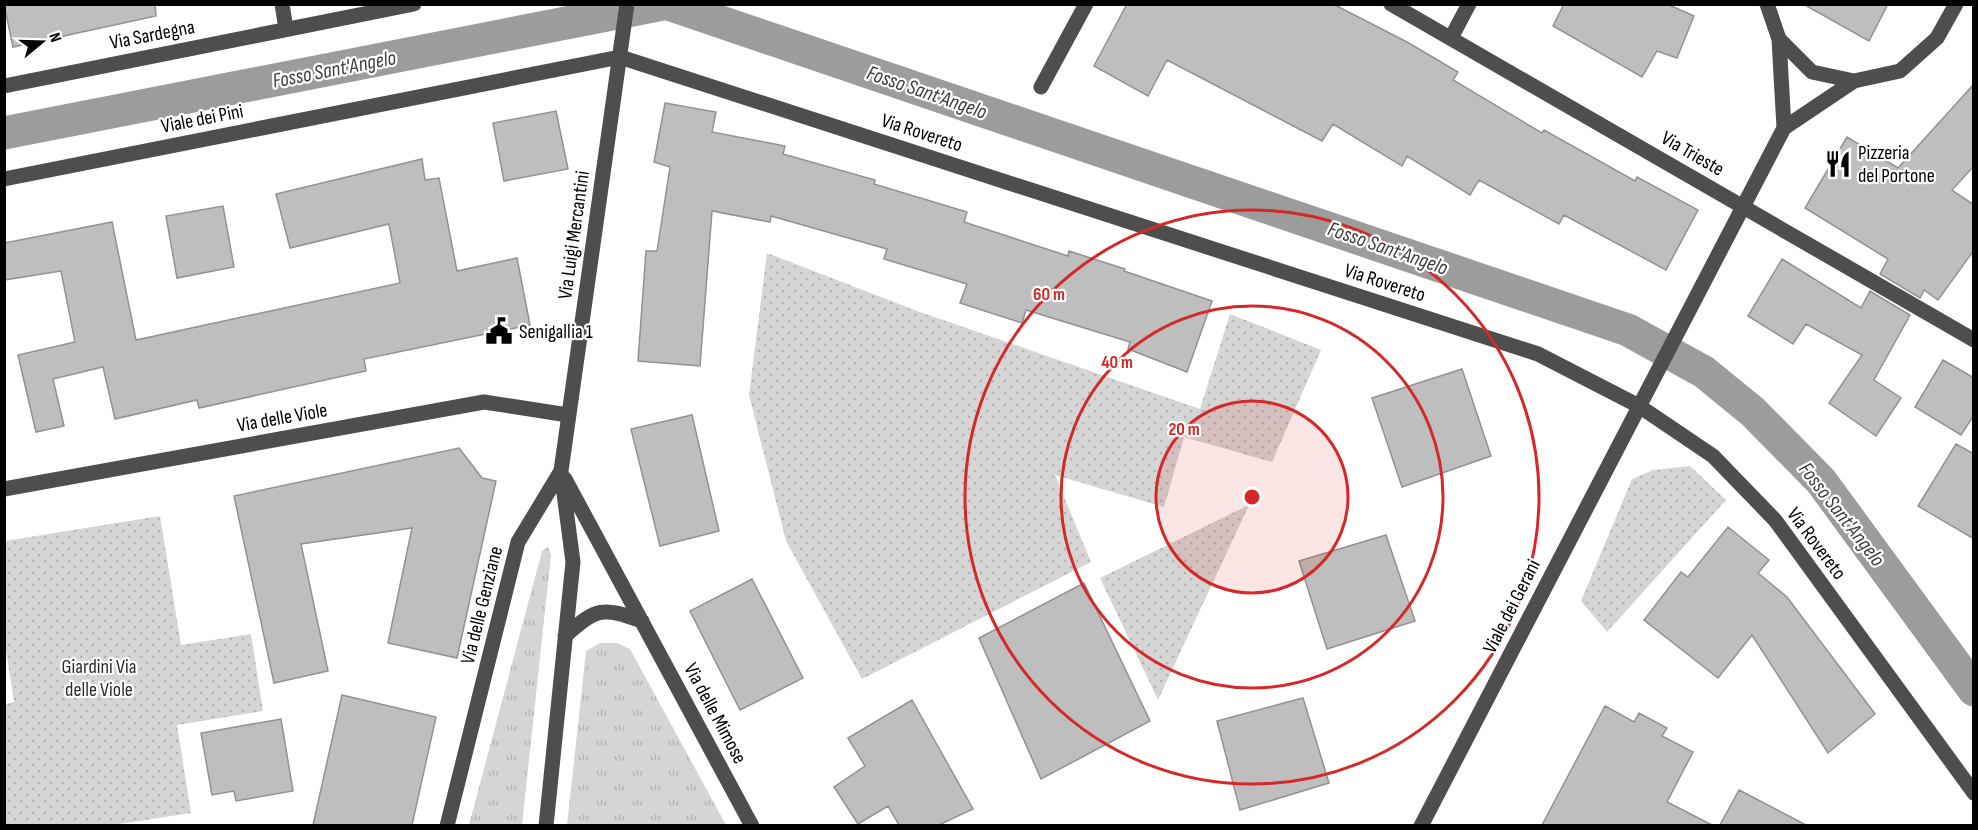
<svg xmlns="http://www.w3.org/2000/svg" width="1978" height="830" font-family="'Sofia Sans Condensed',sans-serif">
  <defs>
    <pattern id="grass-tufts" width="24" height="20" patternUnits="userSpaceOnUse" patternTransform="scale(1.5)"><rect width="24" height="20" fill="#d5d5d5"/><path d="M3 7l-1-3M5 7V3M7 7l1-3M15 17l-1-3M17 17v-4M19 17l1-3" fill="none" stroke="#b5b5b5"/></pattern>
    <pattern id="park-dots" width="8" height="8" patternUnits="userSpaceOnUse" patternTransform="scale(1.5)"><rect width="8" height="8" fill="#d5d5d5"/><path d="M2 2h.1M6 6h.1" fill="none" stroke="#b5b5b5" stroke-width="1.8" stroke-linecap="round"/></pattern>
  </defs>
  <rect width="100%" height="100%" fill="#fff"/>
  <path fill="url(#grass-tufts)" d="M548,547L551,555L522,825H469L542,551Z
    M600,643H617L630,649L726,825H567L586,651Z"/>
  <path fill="url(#park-dots)" d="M767,253L917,311L1200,409L1230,314L1321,350L1272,462L1184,437L1164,507L1055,475L1091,562L862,679L786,541L749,395Z
    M1690,466L1726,500L1607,632L1581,601L1632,479L1653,470Z
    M1249,505L1158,700L1100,578Z
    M160,516L181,645L251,634L263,711L177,725L191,813L113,825H5V704L14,702L5,644V541Z"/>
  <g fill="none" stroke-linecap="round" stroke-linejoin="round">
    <path stroke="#9c9c9c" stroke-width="33" d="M668,4L1628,330L1704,372L1753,412L1821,481L1974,690
      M4,133L663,4"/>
  </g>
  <path fill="#bebebe" stroke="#929292" stroke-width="1.5" d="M4,4H155L156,16L13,47Z
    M1127,4H1333L1407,42L1458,72L1453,80L1542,133L1544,130L1635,181L1637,177L1698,210L1666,270L1564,215L1559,224L1479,180L1470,195L1407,156L1402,166L1333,124L1322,141L1167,60L1148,96L1094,66Z
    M1564,4H1667L1694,16L1677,58L1657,51L1642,77L1553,26Z
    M1803,4H1888L1869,41Z
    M1974,84V166L1952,190L1974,205V250L1938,300L1924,290L1920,298L1880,274L1888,259L1805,208L1847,137L1898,168Z
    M665,103L716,112L712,132L785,146L783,154L875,180L874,184L967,212L964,222L1068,256L1069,251L1125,269L1124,271L1212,301L1187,372L1128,349L1130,342L1026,310L1022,323L960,303L967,284L884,259L887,249L771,216L770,222L712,211L700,366L638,361L646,251H657L670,167L654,162Z
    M556,111L568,169L504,181L493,123Z
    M422,159L425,180L439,178L457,271L517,258L530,325L364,359L366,371L199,408L197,400L115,419L103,367L53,379L64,426L36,432L18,355L75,342L61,271L4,280V243L112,222L136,340L400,283L389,224L290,248L276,194Z
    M223,206L234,267L177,278L166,216Z
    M1782,259L1861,308L1870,291L1910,315L1874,380L1901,398L1876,436L1829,403L1862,355L1806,324L1793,344L1748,316Z
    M1943,360L1974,378V415L1961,435L1915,407Z
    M1462,369L1491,456L1402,487L1372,398Z
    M692,415L719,531L660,546L631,429Z
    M1956,444L1974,454V539L1918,506Z
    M459,448L482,478L496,481L457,658L388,643L412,528L301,544L328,671L274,683L234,496Z
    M1728,527L1769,560L1758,573L1787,597L1875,714L1828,753L1752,635L1718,678L1644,620L1681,572L1688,577Z
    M1386,535L1415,621L1327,649L1299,561Z
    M752,579L803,678L740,710L690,611Z
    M1084,583L1150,721L1041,779L979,638Z
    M342,695L436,717L412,825H313Z
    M1303,698L1329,783L1240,810L1217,721Z
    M912,700L973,809L939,825H899L888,806L858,824L834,787L865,766L848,738Z
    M1605,706L1634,722L1639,713L1667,728L1662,736L1693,752L1667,802L1712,825H1542Z
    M281,719L293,791L236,801L234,791L212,795L201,733Z
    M1739,790L1806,825H1720Z"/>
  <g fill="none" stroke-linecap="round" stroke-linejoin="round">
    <path stroke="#4e4e4e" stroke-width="15" d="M282,4L286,29
      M1391,4L1974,340
      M1767,4L1779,39L1812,72L1854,81L1900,71L1937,38L1956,4
      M1451,38L1469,4
      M1779,39L1784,128
      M4,86L414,4
      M1041,87L1086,4
      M4,179L620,57L1538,354L1639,406L1713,456L1775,520L1974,793
      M565,479L752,826
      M4,489L484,402L568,415
      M565,636C597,607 603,607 642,621
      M447,826L518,542L561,471
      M546,826L573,562L561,471L627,4
      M1421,826L1784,128L1854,81"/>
  </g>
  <circle cx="1252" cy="497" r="96" fill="#d62828" fill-opacity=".12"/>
  <g fill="none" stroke="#d62828" stroke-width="3">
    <circle cx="1252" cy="497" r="96"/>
    <circle cx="1252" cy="497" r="191"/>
    <circle cx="1252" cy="497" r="287"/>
  </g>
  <defs>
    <symbol id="restaurant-bare" viewBox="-9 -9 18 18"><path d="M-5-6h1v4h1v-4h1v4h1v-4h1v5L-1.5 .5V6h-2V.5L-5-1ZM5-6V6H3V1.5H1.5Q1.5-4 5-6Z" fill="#000" stroke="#fff" stroke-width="2.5" paint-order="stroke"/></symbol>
    <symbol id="civic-bare" viewBox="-9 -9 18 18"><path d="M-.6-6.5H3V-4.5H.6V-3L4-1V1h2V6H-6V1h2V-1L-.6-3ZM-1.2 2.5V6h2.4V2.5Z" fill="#000" stroke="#fff" stroke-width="2.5" paint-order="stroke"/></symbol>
  </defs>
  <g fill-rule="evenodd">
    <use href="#restaurant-bare" x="1819" y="145" width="38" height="38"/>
    <use href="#civic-bare" x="480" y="312" width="38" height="38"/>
  </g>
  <g text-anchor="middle" stroke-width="4.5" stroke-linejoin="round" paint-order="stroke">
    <g font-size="20" fill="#000" stroke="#fff">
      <text transform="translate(152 34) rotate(-11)" y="7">Via Sardegna</text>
      <text transform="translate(202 118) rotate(-11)" y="7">Viale dei Pini</text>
      <text transform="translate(922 132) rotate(18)" y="7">Via Rovereto</text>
      <text transform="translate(1693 153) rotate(30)" y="7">Via Trieste</text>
      <text transform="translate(573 235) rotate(-82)" y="7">Via Luigi Mercantini</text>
      <text transform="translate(1385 282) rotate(18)" y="7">Via Rovereto</text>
      <text transform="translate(282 417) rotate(-10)" y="7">Via delle Viole</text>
      <text transform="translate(1817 543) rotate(53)" y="7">Via Rovereto</text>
      <text transform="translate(481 605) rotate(-76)" y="7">Via delle Genziane</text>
      <text transform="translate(1511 606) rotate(-63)" y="7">Viale dei Gerani</text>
      <text transform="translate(716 713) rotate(62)" y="7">Via delle Mimose</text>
    </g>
    <g font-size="20" fill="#000" stroke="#fff" text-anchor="start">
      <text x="1858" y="159">Pizzeria<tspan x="1858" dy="23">del Portone</tspan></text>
      <text x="519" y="338">Senigallia 1</text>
    </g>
    <g font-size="20" fill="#2c2c2c" stroke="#fff">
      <text x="99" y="673">Giardini Via<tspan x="99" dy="23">delle Viole</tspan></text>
    </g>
    <g font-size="21" font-style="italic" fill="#3d3d3d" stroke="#fff">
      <text transform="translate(334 69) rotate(-11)" y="7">Fosso Sant'Angelo</text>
      <text transform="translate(927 92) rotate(19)" y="7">Fosso Sant'Angelo</text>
      <text transform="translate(1388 248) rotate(19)" y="7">Fosso Sant'Angelo</text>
      <text transform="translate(1842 514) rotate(52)" y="7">Fosso Sant'Angelo</text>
    </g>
  </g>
  <circle cx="1252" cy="497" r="9" fill="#d62828" stroke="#fff" stroke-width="3"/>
  <g font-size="18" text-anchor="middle" font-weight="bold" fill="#d62828" stroke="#fff" stroke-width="4.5" stroke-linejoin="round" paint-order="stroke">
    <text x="1049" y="300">60 m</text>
    <text x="1117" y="368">40 m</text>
    <text x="1184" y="435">20 m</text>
  </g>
  <rect width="1978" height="830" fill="none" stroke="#000000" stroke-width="12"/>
  <g transform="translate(42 42) rotate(71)" stroke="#ffffff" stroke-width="4.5" paint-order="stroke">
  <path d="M0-4.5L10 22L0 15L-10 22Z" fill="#000000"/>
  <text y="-9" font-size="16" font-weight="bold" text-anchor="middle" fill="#000000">N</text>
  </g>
</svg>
